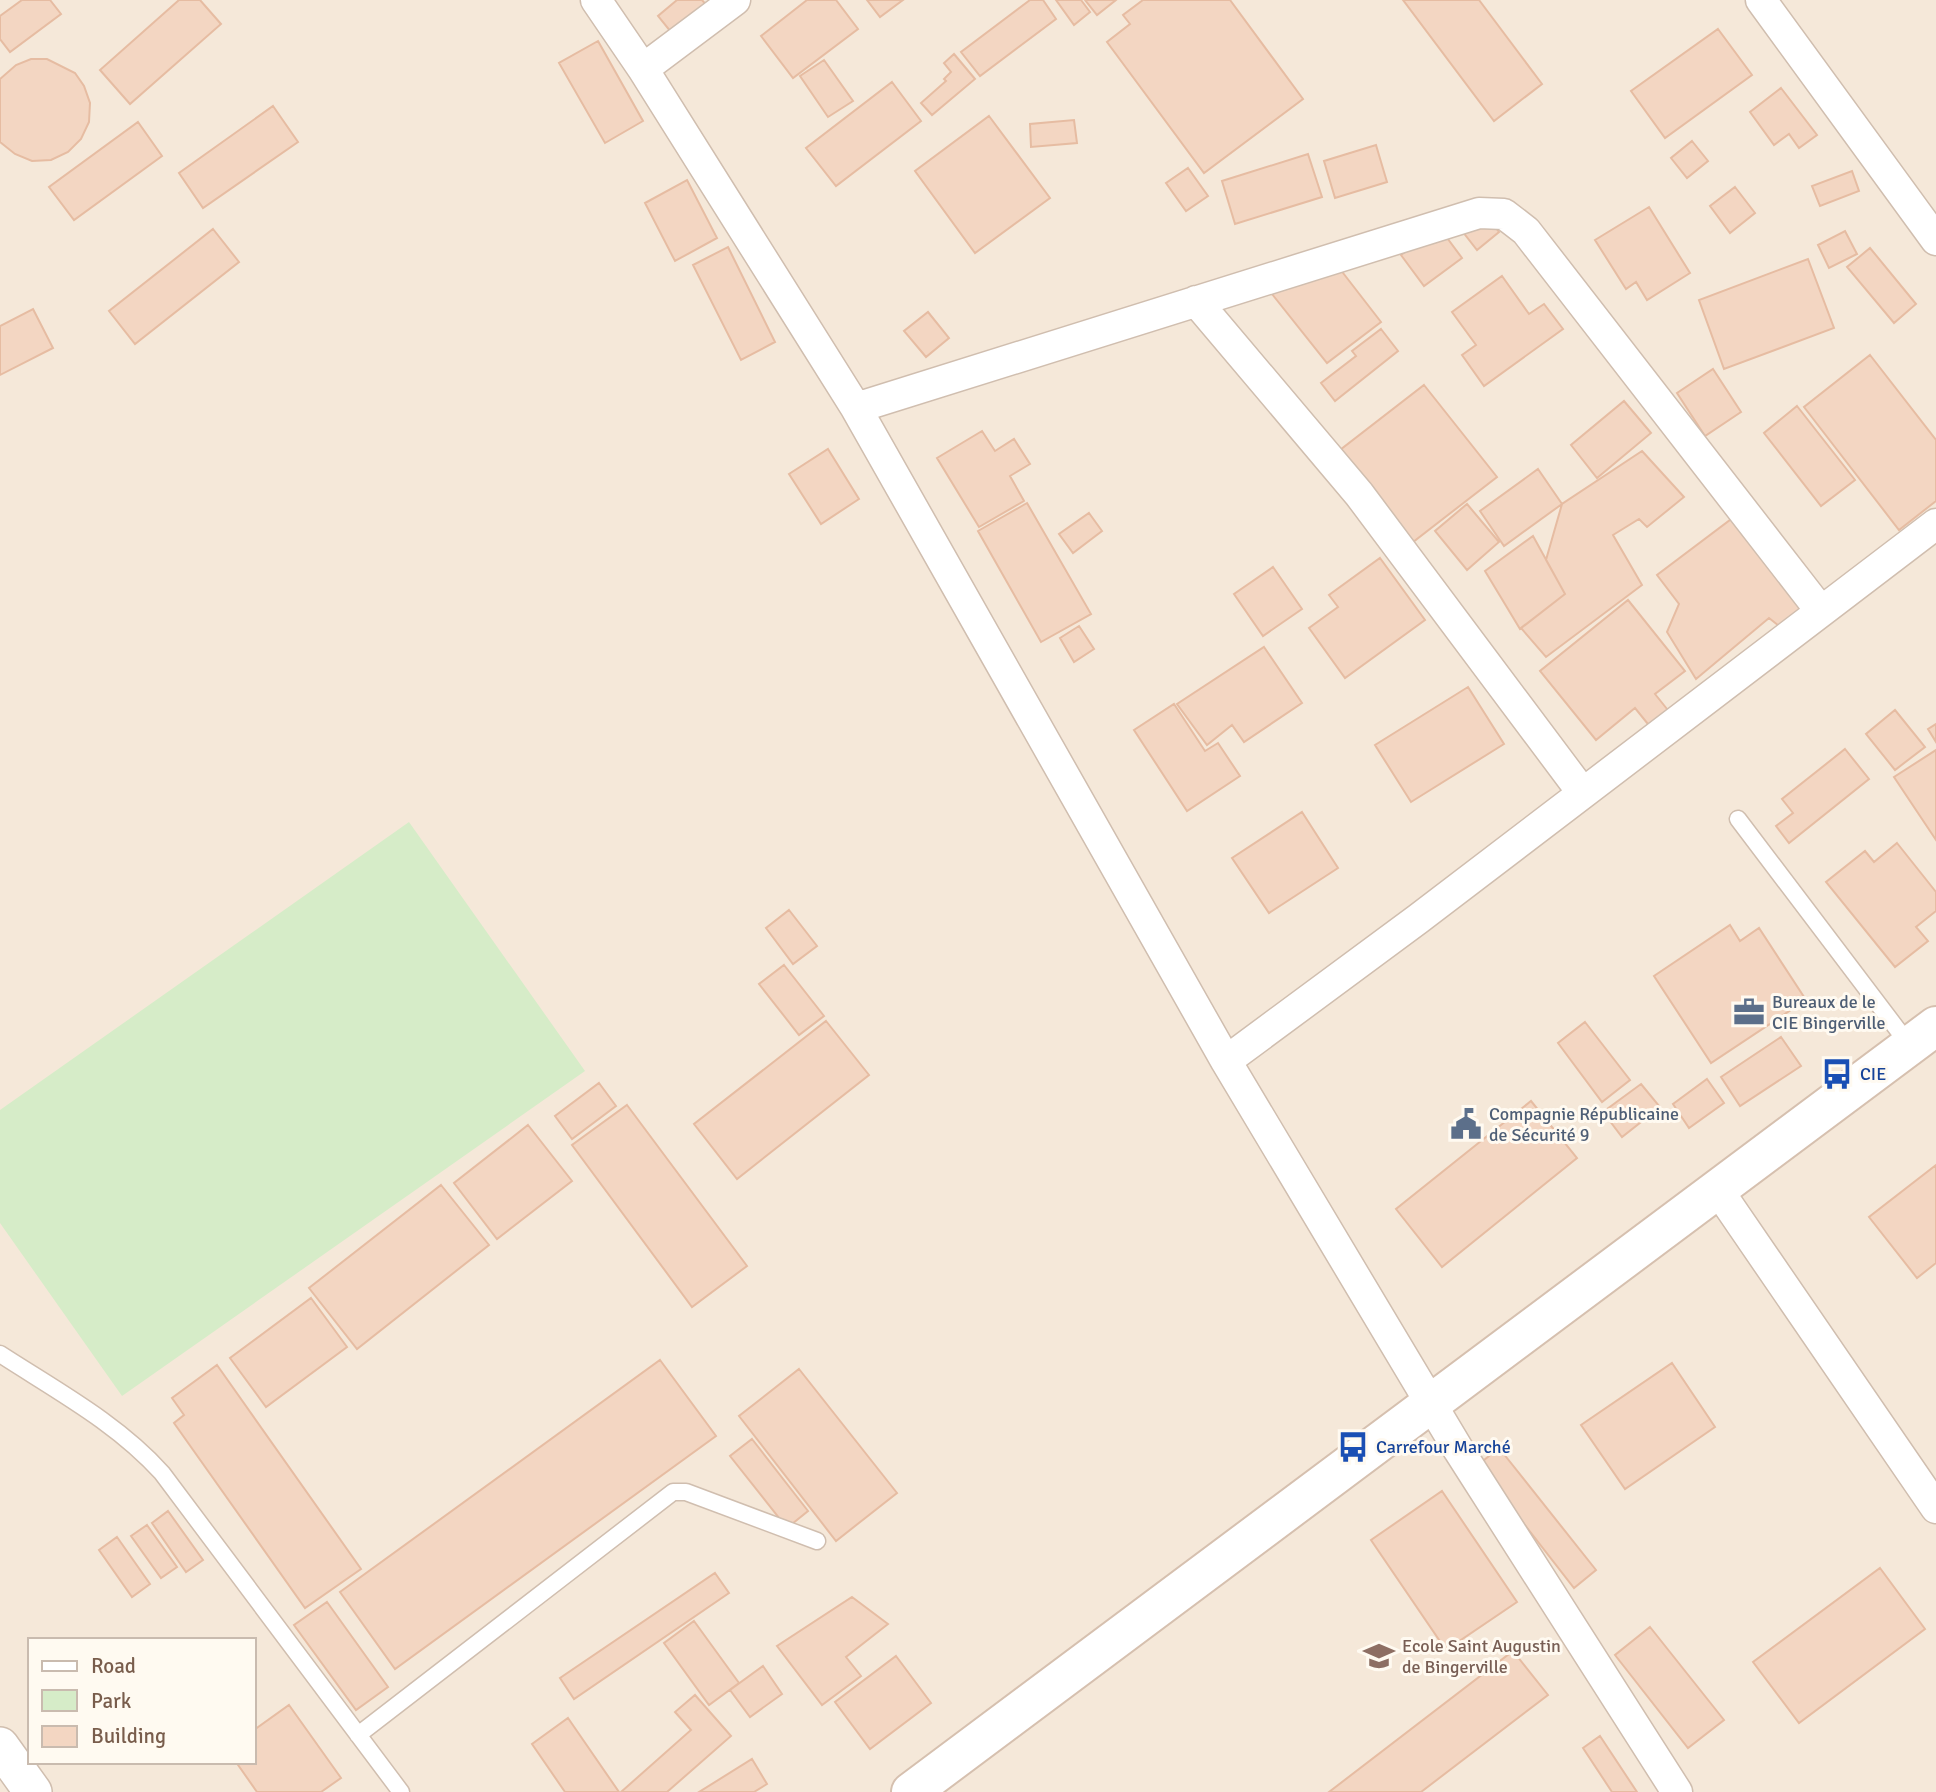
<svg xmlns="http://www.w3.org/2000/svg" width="1936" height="1792" font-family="Signika,sans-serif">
  <rect width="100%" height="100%" fill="#fdf6eb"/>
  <path fill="#f5e8d9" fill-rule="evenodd" d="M0,0H1936V1792H0ZM30,1640H254V1762H30Z"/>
  <path fill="#d6ecc8" d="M409,822L585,1071L122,1396L0,1223V1110Z"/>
  <path fill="#f3d6c2" stroke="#e6bca2" stroke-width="2" d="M22,0H50L61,14L10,52L0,39V16Z
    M179,0H200L221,24L130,104L100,70Z
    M677,0H702L709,8L675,37L658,16Z
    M807,0H836L858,29L793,78L761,36Z
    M867,0H903L880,17Z
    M1030,0H1043L1056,19L980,76L961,52Z
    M1056,0H1081L1090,12L1074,25Z
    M1085,0H1116L1097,15Z
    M1143,0H1230L1303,99L1204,173L1107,42L1130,24L1123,15Z
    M1403,0H1479L1542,84L1494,121Z
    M1718,29L1752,75L1665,138L1631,91Z
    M598,41L643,121L605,143L559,63Z
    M954,54L975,79L932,115L921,103L946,81L944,79L951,72L944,63Z
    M31,59H47L75,73L84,86L90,103L89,122L81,139L68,152L51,160L32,161L15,154L0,142V79L16,65Z
    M824,60L853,101L828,117L800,76Z
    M892,82L921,121L836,186L806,148Z
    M1781,88L1817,135L1799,148L1789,134L1774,145L1750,112Z
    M273,106L298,142L203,208L179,173Z
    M989,116L1050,198L975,253L915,171Z
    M1074,120L1077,143L1031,147L1030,124Z
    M138,122L162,156L74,220L49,187Z
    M1692,141L1708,161L1687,178L1671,158Z
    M1376,145L1387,182L1335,198L1324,161Z
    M1308,154L1322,197L1235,224L1222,181Z
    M1188,168L1208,196L1186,211L1166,183Z
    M1852,171L1859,191L1820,206L1812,186Z
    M687,180L717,238L675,261L645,203Z
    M1735,187L1755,213L1730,233L1710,206Z
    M1649,207L1690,273L1647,300L1636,282L1626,289L1595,240Z
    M1482,210L1499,232L1477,250L1459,227Z
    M1439,227L1462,258L1424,286L1401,255Z
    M213,229L239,262L135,344L109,311Z
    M1845,231L1857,254L1829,268L1818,245Z
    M728,247L775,342L741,360L693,265Z
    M1870,248L1916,304L1894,323L1847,267Z
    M1808,259L1834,328L1724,369L1699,300Z
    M1333,260L1381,322L1327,363L1272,294L1302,270Z
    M1502,276L1529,314L1544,304L1563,329L1484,386L1462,355L1476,345L1452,312Z
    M33,309L53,348L0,375V326Z
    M928,312L949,338L926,357L904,331Z
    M1381,329L1398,351L1335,401L1321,383L1356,356L1352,351Z
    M1870,355L1936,440V501L1899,530L1804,407Z
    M1713,369L1741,412L1705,436L1677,393Z
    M1424,385L1497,477L1404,549L1331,457Z
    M1624,401L1651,433L1597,478L1571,445Z
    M1797,406L1855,480L1821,506L1764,433Z
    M982,431L995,451L1014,439L1030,464L1010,476L1024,501L979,527L937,458Z
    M828,449L859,499L821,524L789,474Z
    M1642,451L1684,497L1647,527L1639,519L1613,535L1642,585L1546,657L1521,628L1565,594L1546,560L1562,504Z
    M1538,469L1562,504L1504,546L1480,511Z
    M1027,503L1091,614L1041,642L978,531Z
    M1467,504L1499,542L1467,570L1435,531Z
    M1089,513L1102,531L1073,553L1059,534Z
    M1734,517L1807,612L1784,630L1769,618L1696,679L1667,632L1679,604L1657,575Z
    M1533,536L1565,594L1520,629L1485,571Z
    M1380,558L1425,620L1345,678L1309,628L1338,607L1329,595Z
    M1273,567L1302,609L1263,636L1234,594Z
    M1628,600L1685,671L1655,694L1671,714L1652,729L1635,708L1596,740L1540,671Z
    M1079,626L1094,649L1074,662L1060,638Z
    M1264,647L1302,703L1244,742L1232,725L1207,745L1177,704Z
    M1468,687L1504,744L1411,802L1375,745Z
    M1174,704L1205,751L1218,743L1240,776L1187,811L1134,730Z
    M1895,710L1925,747L1895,770L1866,734Z
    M1936,724V742L1928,729Z
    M1845,749L1869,779L1789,843L1776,826L1793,813L1782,799Z
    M1936,750V840L1894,777Z
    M1302,812L1338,868L1269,913L1232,858Z
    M1897,843L1936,892V911L1916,927L1928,941L1895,967L1826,882L1865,851L1874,862Z
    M789,910L817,946L793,964L766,928Z
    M1730,925L1740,941L1759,928L1806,1000L1711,1063L1654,976Z
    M784,965L824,1016L799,1035L759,984Z
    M826,1021L869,1075L737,1179L694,1124Z
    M1585,1022L1630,1080L1602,1102L1558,1043Z
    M1781,1037L1801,1066L1740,1106L1721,1077Z
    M1707,1079L1724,1103L1689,1128L1673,1104Z
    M599,1083L616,1106L572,1139L555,1116Z
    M1641,1084L1660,1107L1622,1137L1603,1112Z
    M1531,1101L1577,1158L1442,1267L1396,1209Z
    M627,1105L747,1266L692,1307L572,1145Z
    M528,1125L572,1181L497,1239L454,1183Z
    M1936,1165V1263L1917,1278L1869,1217Z
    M441,1185L489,1245L357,1349L309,1288Z
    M311,1298L347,1347L266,1407L230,1358Z
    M660,1360L716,1436L395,1669L340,1592Z
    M1672,1363L1715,1427L1625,1489L1581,1425Z
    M217,1365L361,1569L305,1608L174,1423L184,1415L172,1398Z
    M799,1369L897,1493L836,1541L739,1416Z
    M752,1439L808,1511L787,1528L730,1456Z
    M1499,1448L1596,1570L1574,1588L1478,1465Z
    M1442,1491L1517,1602L1446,1650L1371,1540Z
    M168,1511L203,1560L186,1572L152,1523Z
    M147,1525L177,1567L161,1578L131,1536Z
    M117,1537L150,1584L132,1597L99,1550Z
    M1880,1568L1925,1629L1799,1723L1753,1662Z
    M715,1573L729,1593L574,1699L560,1678Z
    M852,1597L888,1624L846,1657L861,1676L822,1705L777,1646Z
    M327,1602L388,1687L356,1710L294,1625Z
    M694,1621L739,1683L709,1705L664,1643Z
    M1650,1627L1724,1720L1688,1748L1615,1655Z
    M1513,1651L1548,1695L1421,1792H1329Z
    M896,1656L931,1703L870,1749L835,1702Z
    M763,1666L782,1694L750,1717L730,1690Z
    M695,1695L731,1736L667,1792H621L691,1730L675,1712Z
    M289,1705L341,1778L321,1792H257L236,1762H254V1730Z
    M568,1718L619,1792H565L532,1744Z
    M1600,1736L1637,1792H1612L1583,1748Z
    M752,1759L767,1784L754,1792H699Z"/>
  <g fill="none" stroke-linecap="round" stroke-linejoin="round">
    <defs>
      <path id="service" d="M1738,819L1910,1046
        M0,1354C57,1391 117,1423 162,1473L401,1792
        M358,1735L673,1492H686L817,1541"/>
      <path id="minor" d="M596,0L643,69L856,408L1226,1061L1458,1449L1677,1792
        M1761,0L1936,240
        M643,69L735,0
        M1196,301L1359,494L1582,792
        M856,408L1479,213L1504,214L1526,231L1820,610
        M1226,1061L1418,919L1936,524
        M1718,1190L1936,1508"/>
      <path id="tertiary" d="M0,1746L33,1792"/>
      <path id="secondary" d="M911,1792L1936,1026"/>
    </defs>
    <use href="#service" stroke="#d0beaf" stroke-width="19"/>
    <use href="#minor" stroke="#d0beaf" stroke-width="33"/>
    <use href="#tertiary" stroke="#d0beaf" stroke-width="40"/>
    <use href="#secondary" stroke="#d6c0af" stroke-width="42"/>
    <use href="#service" stroke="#fff" stroke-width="16"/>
    <use href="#minor" stroke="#fff" stroke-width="30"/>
    <use href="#tertiary" stroke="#fff" stroke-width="37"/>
    <use href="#secondary" stroke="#fff" stroke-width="38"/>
  </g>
  <defs>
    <symbol id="office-bare" viewBox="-9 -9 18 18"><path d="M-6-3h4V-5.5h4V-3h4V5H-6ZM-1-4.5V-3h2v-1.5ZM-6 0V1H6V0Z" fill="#5c6f8a" stroke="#fffaf1" stroke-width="2.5" paint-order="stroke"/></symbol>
    <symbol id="bus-bare" viewBox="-9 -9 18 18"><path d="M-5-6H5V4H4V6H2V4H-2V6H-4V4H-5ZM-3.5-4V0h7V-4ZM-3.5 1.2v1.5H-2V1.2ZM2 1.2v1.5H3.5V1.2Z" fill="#1a4fb4" stroke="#fffaf1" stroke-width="2.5" paint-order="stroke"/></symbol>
    <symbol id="civic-bare" viewBox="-9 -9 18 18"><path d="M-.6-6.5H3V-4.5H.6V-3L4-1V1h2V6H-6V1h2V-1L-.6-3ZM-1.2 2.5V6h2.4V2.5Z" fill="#5c6f8a" stroke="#fffaf1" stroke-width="2.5" paint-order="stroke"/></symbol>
    <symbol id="school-bare" viewBox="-9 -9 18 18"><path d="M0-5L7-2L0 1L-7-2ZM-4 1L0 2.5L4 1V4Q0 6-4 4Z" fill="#8d6e63" stroke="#fffaf1" stroke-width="2.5" paint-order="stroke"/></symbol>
  </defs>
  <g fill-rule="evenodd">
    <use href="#office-bare" x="1727" y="990" width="44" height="44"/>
    <use href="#bus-bare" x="1815" y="1052" width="44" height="44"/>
    <use href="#civic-bare" x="1444" y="1102" width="44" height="44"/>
    <use href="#bus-bare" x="1331" y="1425" width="44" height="44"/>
    <use href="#school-bare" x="1357" y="1634" width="44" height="44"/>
  </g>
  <g text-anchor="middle" stroke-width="6" stroke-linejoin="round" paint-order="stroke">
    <g font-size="18" fill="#4e5e75" stroke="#fffaf1" text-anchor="start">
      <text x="1772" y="1008">Bureaux de le<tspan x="1772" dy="21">CIE Bingerville</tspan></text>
      <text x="1489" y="1120">Compagnie Républicaine<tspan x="1489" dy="21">de Sécurité 9</tspan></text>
    </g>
    <g font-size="18" fill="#164399" stroke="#fffaf1" text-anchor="start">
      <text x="1860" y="1080">CIE</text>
      <text x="1376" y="1453">Carrefour Marché</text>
    </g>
    <g font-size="18" fill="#785e54" stroke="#fffaf1" text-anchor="start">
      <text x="1402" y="1652">Ecole Saint Augustin<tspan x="1402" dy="21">de Bingerville</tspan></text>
    </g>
  </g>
  <rect x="28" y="1638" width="228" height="126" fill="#fffaf1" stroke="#c9bbaf" stroke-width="2"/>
  <rect x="42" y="1661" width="35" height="10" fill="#ffffff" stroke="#c9bbaf" stroke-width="2"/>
  <text x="91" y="1673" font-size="21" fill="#795d4c">Road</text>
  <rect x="42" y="1690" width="35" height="21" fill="#d6ecc8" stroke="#c9bbaf" stroke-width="2"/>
  <text x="91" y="1708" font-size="21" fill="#795d4c">Park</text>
  <rect x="42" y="1726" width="35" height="21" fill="#f3d6c2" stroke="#c9bbaf" stroke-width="2"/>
  <text x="91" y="1743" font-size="21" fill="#795d4c">Building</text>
</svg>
